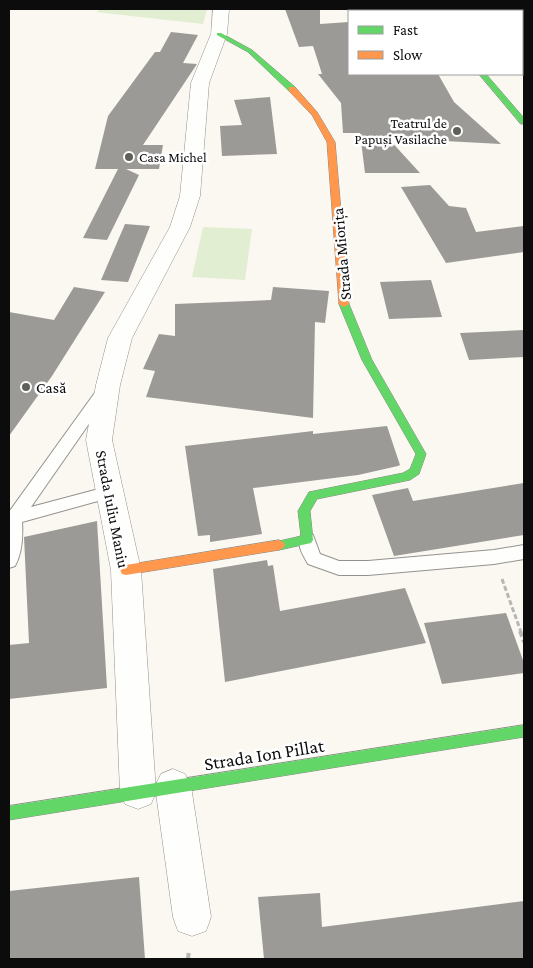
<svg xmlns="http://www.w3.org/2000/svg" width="533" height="968" font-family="'Crimson Pro',serif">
  <rect width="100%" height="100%" fill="#faf8f0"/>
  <path fill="#e2eed1" d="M101,9H207L203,24L96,12Z
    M203,227L252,229L245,280L192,277Z"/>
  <path fill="#9c9a96" d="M285,9H320V24L349,22V74H438L454,102L501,144L388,138L420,173H365L360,133H343L341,103L318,74H322L313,46L299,47Z
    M171,32L198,35L183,63L197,64L143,145H163L159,169H126L139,175L107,240L83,238L118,169H95L108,116L155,52H160Z
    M270,97L277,154L222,156L220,126L242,125L234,100Z
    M430,185L449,206L466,208L476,232L524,226V252L446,263L401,187Z
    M125,224L150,226L128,282L101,280Z
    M431,280L442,317L389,319L380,282Z
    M74,287L105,292L52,376L9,436V312L54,320Z
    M273,287L329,291L325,323L315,322L313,418L146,397L155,371L143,369L159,334L175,336V304L271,300Z
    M524,330V357L469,360L460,333Z
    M387,426L400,465L398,466L358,475L253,488L262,534L210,542V535L198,536L185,446L313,431V434Z
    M524,483V535L394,556L372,495L408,488L413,501Z
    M97,521L107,688L9,699V645L29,643L24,537Z
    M267,560L268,566L273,565L280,611L405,588L426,643L225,682L213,569Z
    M506,613L524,663V673L442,684L424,623Z
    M139,877L145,959H9V891Z
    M320,893L322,927L524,901V959H264L258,897Z"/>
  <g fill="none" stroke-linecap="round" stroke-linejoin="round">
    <defs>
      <path id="lane" d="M104,386L109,387L111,391L109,395L31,507L110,486L116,488L118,492L116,496L22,522C23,537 22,553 15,566L9,568V512L99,387Z
        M307,533L313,535L320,554L339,561H368L494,550L524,545V559L494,564L368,575H339L308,564C303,555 296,545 301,535Z"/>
      <path id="street" d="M213,9H229L227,34L209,83L200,196L190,227L132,338L120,385L112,440L141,570L156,792L151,804L138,809L125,804L120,792L111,570L86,440L96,385L108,338L170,227L180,196L191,83L211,34Z
        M173,769L185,774L191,786L211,917L206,931L192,936L178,931L173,917L155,786L161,774Z"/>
      <path id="fast" d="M406,9H413L415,11H408Z
        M217,33H221L252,50L295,87V91H289L248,52L217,35Z
        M479,74H486L524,118V124H521Z
        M344,301L349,304L372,360L426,454L419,474L410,480L317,499L310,511L313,540L311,543L279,550L275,548L273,545L275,542L301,536L298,511L309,492L403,473L410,469L416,454L362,360L339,304Z
        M524,725V737L9,820V806Z"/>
      <path id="slow" d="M524,41V46L522,47V42Z
        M289,87H295L317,112L335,142L349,304L344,307L339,304L327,142L312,115L289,91Z
        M279,540L283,542L285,545L283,548L279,550L126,575L122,574L120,570L122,566L126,565Z"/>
    </defs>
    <use href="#lane" stroke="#93928f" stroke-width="2"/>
    <use href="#street" stroke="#93928f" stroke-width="1"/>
    <use href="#fast" stroke="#8a8985" stroke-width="1"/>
    <use href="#slow" stroke="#8a8985" stroke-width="1"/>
    <path stroke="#b7b7b5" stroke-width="3" stroke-dasharray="5 2.5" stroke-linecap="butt" d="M502,579L521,632"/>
    <path stroke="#b7b7b5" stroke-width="4" stroke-dasharray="6 3" stroke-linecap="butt" d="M520,631L524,642
      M188,959L189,950"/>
    <use href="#lane" fill="#fefefd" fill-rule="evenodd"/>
    <use href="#street" fill="#fefefd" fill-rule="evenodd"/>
    <use href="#fast" fill="#63d668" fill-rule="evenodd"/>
    <use href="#slow" fill="#ff974d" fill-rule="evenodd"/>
  </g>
  <g fill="#5f5f5c" stroke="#fff" stroke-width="2">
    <circle cx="457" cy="131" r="5"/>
    <circle cx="129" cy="157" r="5"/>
    <circle cx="26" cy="387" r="5"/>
  </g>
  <g text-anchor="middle" stroke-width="5" stroke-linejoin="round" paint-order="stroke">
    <g font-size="14" fill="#0c0c0c" stroke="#fff" text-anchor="end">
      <text x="447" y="128">Teatrul de<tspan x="447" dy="16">Papuși Vasilache</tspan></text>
      <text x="139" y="162" text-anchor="start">Casa Michel</text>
    </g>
    <g font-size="16" fill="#0c0c0c" stroke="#fff">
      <text transform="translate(341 254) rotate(-95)" y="6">Strada Miorița</text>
      <text transform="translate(113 509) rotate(79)" y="6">Strada Iuliu Maniu</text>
    </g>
    <g font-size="16" fill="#0c0c0c" stroke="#fff" text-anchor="start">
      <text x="36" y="393">Casă</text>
    </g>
    <g font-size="19" fill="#0c0c0c" stroke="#fff">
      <text transform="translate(264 754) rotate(-9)" y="7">Strada Ion Pillat</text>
    </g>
  </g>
  <rect width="533" height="968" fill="none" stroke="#0c0c0c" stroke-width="20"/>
  <rect x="348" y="10" width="175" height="65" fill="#ffffff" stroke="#9e9e9e"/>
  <rect x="358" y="26" width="25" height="8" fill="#63d668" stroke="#9e9e9e"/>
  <text x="393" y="35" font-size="15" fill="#0c0c0c">Fast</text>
  <rect x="358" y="51" width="25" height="8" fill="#ff974d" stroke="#9e9e9e"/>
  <text x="393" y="60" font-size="15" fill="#0c0c0c">Slow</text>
</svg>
